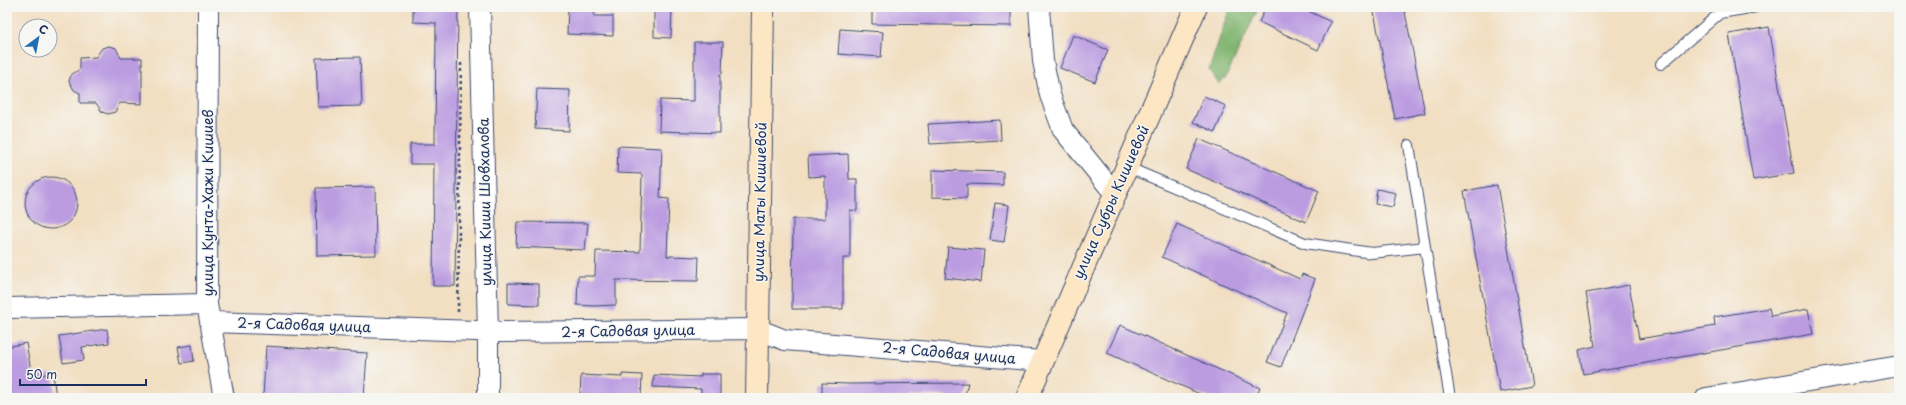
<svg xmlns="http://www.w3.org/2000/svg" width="1906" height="405" font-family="'Playpen Sans',sans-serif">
  <rect width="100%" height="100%" fill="#f6f6f2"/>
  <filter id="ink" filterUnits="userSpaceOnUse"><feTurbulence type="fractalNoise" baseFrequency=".025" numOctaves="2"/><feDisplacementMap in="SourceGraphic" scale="8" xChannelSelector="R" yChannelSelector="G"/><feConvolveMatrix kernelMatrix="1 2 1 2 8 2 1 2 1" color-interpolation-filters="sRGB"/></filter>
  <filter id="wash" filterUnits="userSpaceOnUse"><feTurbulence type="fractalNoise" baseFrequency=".012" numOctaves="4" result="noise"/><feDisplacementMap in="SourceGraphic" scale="16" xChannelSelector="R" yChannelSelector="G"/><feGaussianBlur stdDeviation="0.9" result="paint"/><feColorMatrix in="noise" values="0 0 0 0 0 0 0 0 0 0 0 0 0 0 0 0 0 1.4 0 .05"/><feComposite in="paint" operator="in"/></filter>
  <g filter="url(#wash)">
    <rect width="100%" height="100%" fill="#f2dfc2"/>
    <path fill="#82b570" stroke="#4e7267" d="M1230,7H1259L1225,79L1219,84L1209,70Z"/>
    <g id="blocks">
      <path fill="#bb9ce1" d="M413,7H458L455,286H433L434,164H410V144H435L436,23L413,22Z
        M568,7H594V16H613V36L567,34Z
        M654,7H672L671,38L654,37Z
        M872,7H1011V26L872,24Z
        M1266,7H1300L1331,22L1318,50L1259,22Z
        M1373,7H1404L1425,113L1395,119Z
        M1769,27L1794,173L1753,180L1729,34Z
        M840,29L883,32L881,57L838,54Z
        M1073,35L1108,50L1095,82L1060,68Z
        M694,42H723L722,74H720V133L659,131L660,100L694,101Z
        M109,46L116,48L121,58H142V104L120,103L115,112L108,114L102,112L96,103H80V93L74,90L69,81L71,75L80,69V58L96,57L102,48Z
        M360,57L362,106L318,107L316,58Z
        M537,89L570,90L569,131L535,129Z
        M1204,96L1226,106L1215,132L1193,122Z
        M1000,120L1001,140L930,144L928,124Z
        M1199,139L1319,191L1306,222L1186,169Z
        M618,146L662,148L660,198L669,199L667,256L699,257L698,281L616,280V305L594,306L577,305L578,276H595L596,251L640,252L642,174L617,173Z
        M848,154L849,179H857V211L850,210V258H843V309H792L793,219H825V176L809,177L808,156Z
        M932,170L1003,172V185L967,184V198L932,197Z
        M25 203a26 26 0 1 1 52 0a26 26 0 1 1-52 0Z
        M1497,185L1532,386L1500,392L1464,191Z
        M375,187L376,255L317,256L316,188Z
        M1377,189L1396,193L1393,207L1375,204Z
        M995,203L1009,205L1004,242L990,240Z
        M517,222L588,223L585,250L516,247Z
        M1177,224L1300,279L1302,274L1315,279L1281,367L1267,362L1287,313L1162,257Z
        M948,247L984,250L981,282L945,278Z
        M508,283L539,284V305L508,304Z
        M1629,285L1639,339L1715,326L1714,317L1769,308L1771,316L1808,309L1813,334L1583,374L1579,350L1595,346L1586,293Z
        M1120,325L1260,388L1255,398H1209L1107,353Z
        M107,329L109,343L82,347L84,360L63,363L59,336Z
        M26,343L32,376L53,373L56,398H37V396L12,398L7,369V347Z
        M192,345L194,361L181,363L178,347Z
        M266,346L367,353L364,398L263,397Z
        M622,374L642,375L641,398H580L581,375L622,377Z
        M701,374H720V398H701V389L653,387L654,375L701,377Z
        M822,383L849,384L968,383L964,398H947L948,396H910V398H822Z"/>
    </g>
  </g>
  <g filter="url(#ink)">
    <use href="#blocks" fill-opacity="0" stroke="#3b496d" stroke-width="1"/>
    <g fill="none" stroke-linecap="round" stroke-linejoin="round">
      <defs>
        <path id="lane" d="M1661,64L1720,13L1756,7
          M1409,145L1425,247
          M1127,167L1305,243L1372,253L1425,247L1450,398"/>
        <path id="street" d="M208,7L207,304L224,398
          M480,7L488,332V398
          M1039,7L1043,61L1050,95L1063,130L1115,194
          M7,308L207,304
          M212,322L505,332L757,329L785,340L1042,361
          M1706,398L1899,366"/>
        <path id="secondary" d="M757,398L763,7
          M1027,398L1196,7"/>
      </defs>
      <use href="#lane" stroke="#3b496d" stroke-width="12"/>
      <use href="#street" stroke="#3b496d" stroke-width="22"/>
      <use href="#secondary" stroke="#3b496d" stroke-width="24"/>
      <path stroke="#3b496d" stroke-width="2.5" stroke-dasharray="3 3" stroke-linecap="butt" d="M458,312L461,63"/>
      <use href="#lane" stroke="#fff" stroke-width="10"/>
      <use href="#street" stroke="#fff" stroke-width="20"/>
      <use href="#secondary" stroke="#fce6c4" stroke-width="22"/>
    </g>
  </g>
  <g text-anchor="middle" stroke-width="3" stroke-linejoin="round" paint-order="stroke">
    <g font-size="14" fill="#1b2f5e" stroke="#f6f6f2">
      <text transform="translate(485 202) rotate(-91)" y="5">улица Киши Шовхалова</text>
      <text transform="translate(760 202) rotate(-89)" y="5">улица Маты Кишиевой</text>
      <text transform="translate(1111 202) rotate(-66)" y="5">улица Субры Кишиевой</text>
      <text transform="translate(208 203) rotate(-90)" y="5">улица Кунта-Хажи Кишиев</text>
      <text transform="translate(304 325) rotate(2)" y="5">2-я Садовая улица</text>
      <text transform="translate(628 331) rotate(-1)" y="5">2-я Садовая улица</text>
      <text transform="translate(949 353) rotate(5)" y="5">2-я Садовая улица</text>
    </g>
  </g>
  <rect width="1906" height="405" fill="none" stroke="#f6f6f2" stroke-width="24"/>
  <g transform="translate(38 38) rotate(32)"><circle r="19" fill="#f6f6f2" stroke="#9ea6b7"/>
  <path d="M0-3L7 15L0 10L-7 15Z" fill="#1f6fb2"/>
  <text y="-6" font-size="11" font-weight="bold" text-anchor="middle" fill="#1b2f5e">С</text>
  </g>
  <path d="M20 379v6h126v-6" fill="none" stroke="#1b2f5e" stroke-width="2"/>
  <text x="26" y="379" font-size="12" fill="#1b2f5e" stroke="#f6f6f2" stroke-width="3" paint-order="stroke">50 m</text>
</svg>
